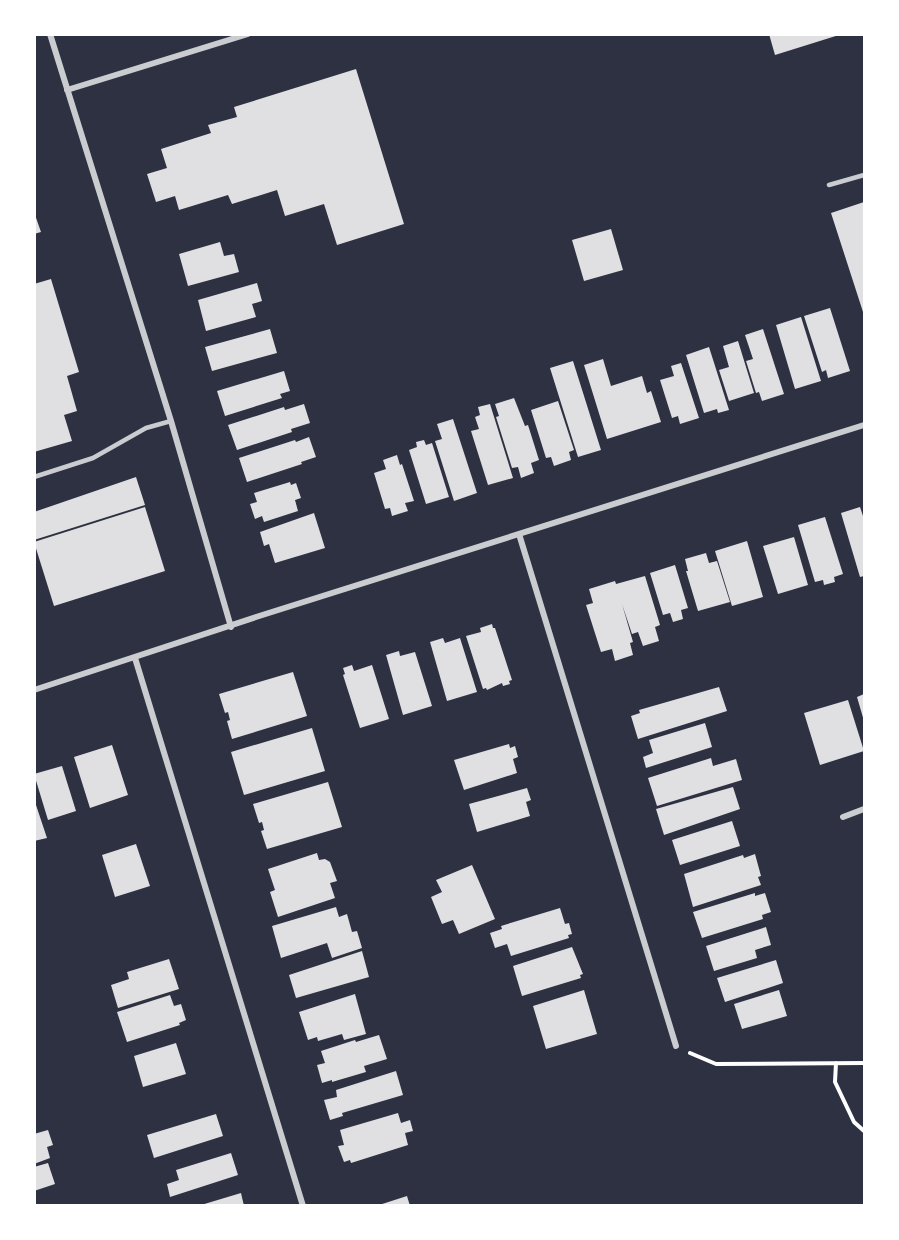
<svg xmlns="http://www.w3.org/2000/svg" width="899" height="1240" font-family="Barlow,sans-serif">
  <rect width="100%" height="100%" fill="#2d3142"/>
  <path fill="#e0e0e3" d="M769,34H839V35L775,55Z
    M356,69L404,224L337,245L324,204L285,216L277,190L232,204L228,195L179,210L175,196L156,202L147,174L167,168L161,149L211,133L208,125L237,117L234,107Z
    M864,202V315L831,213Z
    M34,212L41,232L34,234Z
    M611,229L623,270L584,281L572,240Z
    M220,242L224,256L234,254L239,272L188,286L179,254Z
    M51,279L79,372L67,376L77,411L64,415L72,441L34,452V284Z
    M257,283L262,301L252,304L256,317L206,331L198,300Z
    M830,308L850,371L828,378L826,370L822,372L804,316Z
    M801,317L821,381L795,389L776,325Z
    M270,329L277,353L212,371L205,347Z
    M763,329L784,394L762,401L759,392L756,393L746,361L753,359L745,335Z
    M738,341L754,393L729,401L719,370L729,367L723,346Z
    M709,347L729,410L718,413L717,409L704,413L686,355Z
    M603,359L611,386L642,376L647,393L651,391L661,422L607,439L584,365Z
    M573,361L601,450L578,457L550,368Z
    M681,363L699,418L680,424L678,416L672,418L660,380L674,376L671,366Z
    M284,371L290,391L280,394L282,398L225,416L217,391Z
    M514,398L525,426L528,425L539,460L531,463L534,473L521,478L518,467L512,468L496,417L499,416L495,404Z
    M558,401L574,450L569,452L571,460L554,466L551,457L546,458L531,410Z
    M304,404L310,423L291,429L292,432L237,450L228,425L284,407L285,410Z
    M490,404L513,478L488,485L471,431L479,429L475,417L480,415L478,407Z
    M453,419L477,493L454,501L435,441L442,439L437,424Z
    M309,437L316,457L301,462L302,464L247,482L239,458L295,440L296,442Z
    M424,440L426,445L432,443L449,497L426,504L409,450L417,447L416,442Z
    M397,455L400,465L402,464L414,501L405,503L408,511L392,516L390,508L385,509L374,473L386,469L383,460Z
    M136,477L145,505L34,540V512Z
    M290,482L291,485L296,483L301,498L295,500L298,511L264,522L262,516L255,519L250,504L257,502L254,493Z
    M145,507L165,571L54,606L34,542Z
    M860,507L863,516L864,515V576L860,577L841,513Z
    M314,513L325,548L275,563L269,544L264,546L260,532Z
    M825,517L843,574L834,577L835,582L824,585L823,580L815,582L798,525Z
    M794,537L808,585L778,594L763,546Z
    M747,541L763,597L732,606L715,551Z
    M706,553L709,563L717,561L730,602L698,611L686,571H688L685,559Z
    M675,565L688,608L681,610L683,619L673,622L670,613L663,615L650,573Z
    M645,576L660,625L655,627L659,641L643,646L638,632L632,634L622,604L633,642L630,643L633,655L615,661L612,649L601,652L586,605L593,603L589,589L615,581L616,584Z
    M492,624L493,628H495L512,680L509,681L510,684L503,686L502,683L487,690L486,688L483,689L466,636L481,632L480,628Z
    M443,638L445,643L460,638L477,692L447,701L430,642Z
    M399,651L400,656L415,652L432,706L403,715L386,655Z
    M352,665L354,671L372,665L389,719L360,728L343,675L345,674L343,668Z
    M293,672L307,716L232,739L227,721L230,720L228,712L225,713L219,694Z
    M719,687L727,711L638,739L631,716L640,713L639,710Z
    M864,694V721L857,697Z
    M848,700L864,751L820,765L804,713Z
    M705,723L712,747L646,768L643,757L653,753L649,740Z
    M312,728L325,771L244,795L231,752Z
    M509,744L510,748L515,746L518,757L513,759L517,773L464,790L454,760Z
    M112,745L128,795L90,808L74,757Z
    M711,758L713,766L736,759L742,780L657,806L648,778Z
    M62,766L76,811L48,820L34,774Z
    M328,782L342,827L267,849L261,831L264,830L262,822L259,823L253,804Z
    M733,787L740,809L664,835L656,809Z
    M527,788L531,800L526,802L530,816L477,832L469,804Z
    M34,799L47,838L34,841Z
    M732,821L740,846L680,865L672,840Z
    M136,844L150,886L115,897L102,855Z
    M317,853L319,860L325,859L330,862L337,881L330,883L335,898L278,917L270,892L275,890L268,869Z
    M755,854L761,876L758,877L761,885L693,907L684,874L743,855L744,858Z
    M472,865L495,919L459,934L453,920L442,924L431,897L442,892L436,880Z
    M755,893V896L765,893L771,912L762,915L763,919L702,938L693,912Z
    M336,907L339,917L347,914L352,932L357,931L362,948L332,958L327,943L281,958L272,926Z
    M560,908L565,924L569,923L572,934L568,935L569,938L511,956L507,944L495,948L490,933L502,929L501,926Z
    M766,927L771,945L755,950L757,958L714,971L706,946Z
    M572,947L583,974L580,975L581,978L522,996L513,966Z
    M362,951L369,977L296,998L289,975Z
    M169,959L179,989L118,1008L111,985L129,979L127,972Z
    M776,960L783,983L725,1002L717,978Z
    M584,990L597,1034L546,1049L533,1006Z
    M779,990L787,1016L742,1029L734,1004Z
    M355,994L366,1034L344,1040L342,1034L318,1041L317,1037L308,1040L299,1012Z
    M170,995L174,1006L181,1004L186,1020L179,1023L180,1025L127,1042L117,1012Z
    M379,1035L387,1059L364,1066L366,1072L332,1082V1080L322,1083L317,1065L325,1063L321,1051L355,1040L356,1042Z
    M176,1043L186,1074L143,1087L134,1056Z
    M396,1071L403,1095L342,1113L343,1116L330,1120L324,1100L337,1097L336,1090Z
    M398,1113L401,1123L410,1120L413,1131L405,1133L408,1145L351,1163L350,1160L344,1162L338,1146L344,1145L340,1130Z
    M216,1114L223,1136L154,1158L147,1135Z
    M48,1130L53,1145L47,1147L50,1158L34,1164V1134Z
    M231,1153L238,1175L170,1197L167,1184L179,1180L176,1170Z
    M48,1163L55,1184L34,1191V1167Z
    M241,1193L244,1206H201V1205Z
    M407,1196L410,1206H379V1205Z"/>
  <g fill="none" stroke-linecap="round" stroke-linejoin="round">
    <path stroke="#fff" stroke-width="4" d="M690,1053L716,1064L864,1063
      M836,1063L835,1082L854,1122L864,1131"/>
    <path stroke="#caccd0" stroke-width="4.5" d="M829,185L864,175
      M34,477L93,458L146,428L171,421"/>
    <path stroke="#caccd0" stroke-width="6" d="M50,34L171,421L231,627
      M67,90L248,34
      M519,534L676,1046
      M135,658L303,1206
      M34,690L256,617L864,425
      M843,817L864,809"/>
  </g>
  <rect width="899" height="1240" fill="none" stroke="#ffffff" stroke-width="72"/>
</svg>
